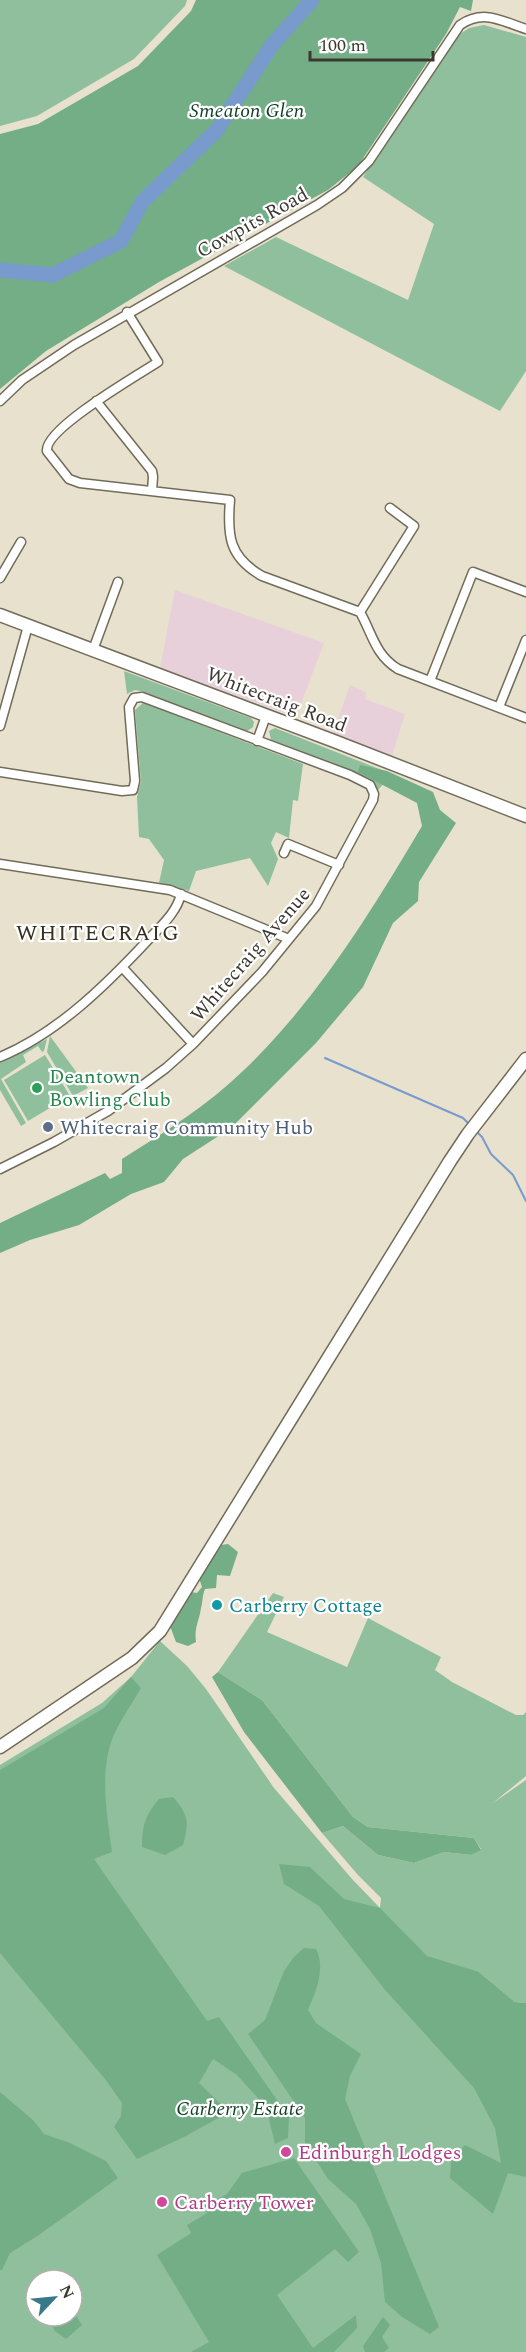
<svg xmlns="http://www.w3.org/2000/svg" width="526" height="2352" font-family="Spectral,serif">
  <rect width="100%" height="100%" fill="#e7e1cd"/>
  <path fill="#e8d0db" d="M175,590L324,643L296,717L160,668Z
    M350,685L366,692L365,699L405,714L392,756L333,733Z"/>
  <path fill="#90bf9d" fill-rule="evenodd" d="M0,0H187L185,6L134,59L37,116L0,126Z
    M484,25L526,37V371L500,411L224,266L276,237L408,300L434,224L363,177L454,38L469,28Z
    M124,671L251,718L254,722L253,727L246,732L141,691L135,690L127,694Z
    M143,703L303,764L298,801L293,800L289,838L276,832L271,843L278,859L268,886L250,858L196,871L189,891L159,883L164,860L149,839L139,837L137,797L141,782L135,710Z
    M275,728L392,774L378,790L371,779L271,740L269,731Z
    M50,1036L88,1088L73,1096L47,1052Z
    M47,1039L44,1051L42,1052L38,1046L23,1055L26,1062L1,1079L26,1123L21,1126L0,1090V1062Z
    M45,1055L70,1096L28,1121L4,1080Z
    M273,1593L284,1597L267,1632L347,1667L368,1618L441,1657L435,1670L452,1682L516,1715H523L526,1712V1776L493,1803L526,1780V2003L515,2002L479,1972L526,2058V2352H0V1765L102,1703L131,1677L160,1641L187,1666L206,1689L274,1788L352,1879L380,1908L381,1898L358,1875L322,1833L343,1826L378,1855L414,1863L444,1852L471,1855L481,1849L474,1838L368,1827L353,1817L262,1700L218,1672ZM36,2280H72V2316H36Z"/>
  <path fill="#74ae86" d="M196,0H473L471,11L460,7L446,34L358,166L328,190L159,282L46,351L0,389V134L38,124L138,66L191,11Z
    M360,765L387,771L433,792L440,810L456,823L419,882L418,901L393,923L363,987L316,1043L231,1128L183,1159L164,1182L131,1194L79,1225L30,1240L0,1253V1223L105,1173L110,1179L122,1173V1159C165,1132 208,1105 244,1070C317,1000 371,912 422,826L417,803L358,772Z
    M228,1544L238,1552L230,1576L217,1575L216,1588L205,1589C202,1596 203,1601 201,1608C199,1622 194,1627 196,1642L188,1646L176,1642L170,1626L191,1592L197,1593L202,1587L199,1578L221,1545Z
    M218,1672L262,1700L353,1817L368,1827L474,1838L481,1850L471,1855L444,1852L414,1863L378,1855L343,1826L322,1833L244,1732L212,1677Z
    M131,1677L141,1688C132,1704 120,1720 113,1737C99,1772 107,1815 112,1852L94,1859L207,2021L219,2017L289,2117L288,2138L275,2144L266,2107L237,2075L213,2059L199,2083L229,2112L186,2136L137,2159L114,2127L121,2116L122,2103L105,2079L0,1953V1770L104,1708Z
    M173,1797C189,1815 189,1823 183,1845L165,1855L142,1847C142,1827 145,1815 159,1799Z
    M279,1864L310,1867L344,1899L380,1908L427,1956L479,1972L515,2002L526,2003V2177L508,2173L493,2214L450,2178L451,2161L465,2145L501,2163L495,2128L474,2088L386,1991L319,1906L284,1884Z
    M304,1948L316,1949C326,1968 316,1991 308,2010L316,2023L361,2054L350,2076L345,2099L439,2327L430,2334L402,2317L385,2302L381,2263L370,2229L356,2204L328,2179L305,2143V2118L248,2034L265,2020L284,1971L294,1957Z
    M0,2092L33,2120L44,2134L70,2143L106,2161L118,2178L39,2235L10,2253L2,2270H0Z
    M294,2158L359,2252L348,2262L335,2249L277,2295L313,2348L356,2315L357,2328L334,2352H191L209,2342L157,2255L191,2233L187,2225L207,2213L204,2206L227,2194L242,2173Z
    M72,2313H74L82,2325L66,2339L55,2331L52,2326L55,2316H72Z
    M383,2317L390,2325L382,2337L389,2348L384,2352H365L363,2346Z"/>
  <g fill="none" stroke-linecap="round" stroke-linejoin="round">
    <path stroke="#789acd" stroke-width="2" d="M325,1058L463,1118L470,1125
      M476,1131L482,1137L491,1154L513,1175L526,1201"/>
    <path stroke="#789acd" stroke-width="15" d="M0,270L53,275L121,241L142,202L216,131L272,45L312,0"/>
    <defs>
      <path id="minor" d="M127,312L158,362C138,375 44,429 47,451L69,479L80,483L230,500C227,536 229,557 262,576L360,612C372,633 375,655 398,669L526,718
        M0,401L22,380L74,345L317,205L342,188L369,161L460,25C484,9 501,21 526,29
        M96,401L152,471L153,477L152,491
        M0,578L21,542
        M360,612L414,526L390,508
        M93,650L118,582
        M430,681L473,572L526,592
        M499,707L526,640
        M0,726L28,626
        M257,741L266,716
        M0,772L122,791L133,790L135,781L129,707L134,698L142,697L350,775L370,785L374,794L373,800L316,906L262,972L193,1044L166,1068L108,1111L54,1142L0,1169
        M284,853L288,844L339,865
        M0,864L170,890L289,939
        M122,967L193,1044
        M0,1057C58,1033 107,984 149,939C161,926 177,912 181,894"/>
      <path id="primary" d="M0,615L334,741L526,816
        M0,1747L132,1658L160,1631L450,1161L468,1134L526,1059"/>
    </defs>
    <use href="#minor" stroke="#716c59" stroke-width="11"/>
    <use href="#primary" stroke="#716c59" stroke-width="15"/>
    <use href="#minor" stroke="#fff" stroke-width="8"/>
    <use href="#primary" stroke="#fff" stroke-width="12"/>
  </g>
  <circle fill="#2e9e5b" stroke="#fff" stroke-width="2" cx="37" cy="1088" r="6"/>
  <circle fill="#5c6f8a" stroke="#fff" stroke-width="2" cx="48" cy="1127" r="6"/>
  <circle fill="#0f9aa8" stroke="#fff" stroke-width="2" cx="217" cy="1605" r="6"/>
  <g fill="#d1479c" stroke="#fff" stroke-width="2">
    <circle cx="286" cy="2152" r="6"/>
    <circle cx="162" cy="2202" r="6"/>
  </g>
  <g text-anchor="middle" stroke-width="4.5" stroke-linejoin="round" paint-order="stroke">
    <g font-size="20" font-style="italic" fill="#144126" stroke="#fff">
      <text x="247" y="117">Smeaton Glen</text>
      <text x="240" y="2115">Carberry Estate</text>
    </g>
    <g font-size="20" fill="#3c3931" stroke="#fff">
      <text transform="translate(252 222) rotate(-29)" y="7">Cowpits Road</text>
      <text transform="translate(277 699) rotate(21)" y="7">Whitecraig Road</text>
      <text transform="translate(250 954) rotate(-49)" y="7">Whitecraig Avenue</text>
    </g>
    <g font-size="20" fill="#27864d" stroke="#fff" text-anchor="start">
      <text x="49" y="1083">Deantown<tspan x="49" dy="23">Bowling Club</tspan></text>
    </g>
    <g font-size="20" fill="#4e5e75" stroke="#fff" text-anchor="start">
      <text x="60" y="1134">Whitecraig Community Hub</text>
    </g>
    <g font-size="20" fill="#0d838f" stroke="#fff" text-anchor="start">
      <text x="229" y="1612">Carberry Cottage</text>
    </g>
    <g font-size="20" fill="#b23c85" stroke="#fff" text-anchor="start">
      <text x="298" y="2159">Edinburgh Lodges</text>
      <text x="174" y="2209">Carberry Tower</text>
    </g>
    <g font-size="22" letter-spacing="1.5" fill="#353020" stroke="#fff">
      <text x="98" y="940">WHITECRAIG</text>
    </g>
  </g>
  <g transform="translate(54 2298) rotate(64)"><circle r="28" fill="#ffffff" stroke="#b1b0ad" stroke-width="1.5"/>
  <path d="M0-4.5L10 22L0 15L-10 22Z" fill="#38788b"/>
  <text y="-9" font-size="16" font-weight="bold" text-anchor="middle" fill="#3c3931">N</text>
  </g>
  <path d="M310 51v9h123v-9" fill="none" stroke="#3c3931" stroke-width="3"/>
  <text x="319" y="51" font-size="18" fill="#3c3931" stroke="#ffffff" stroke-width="4.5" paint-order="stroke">100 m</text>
</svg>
